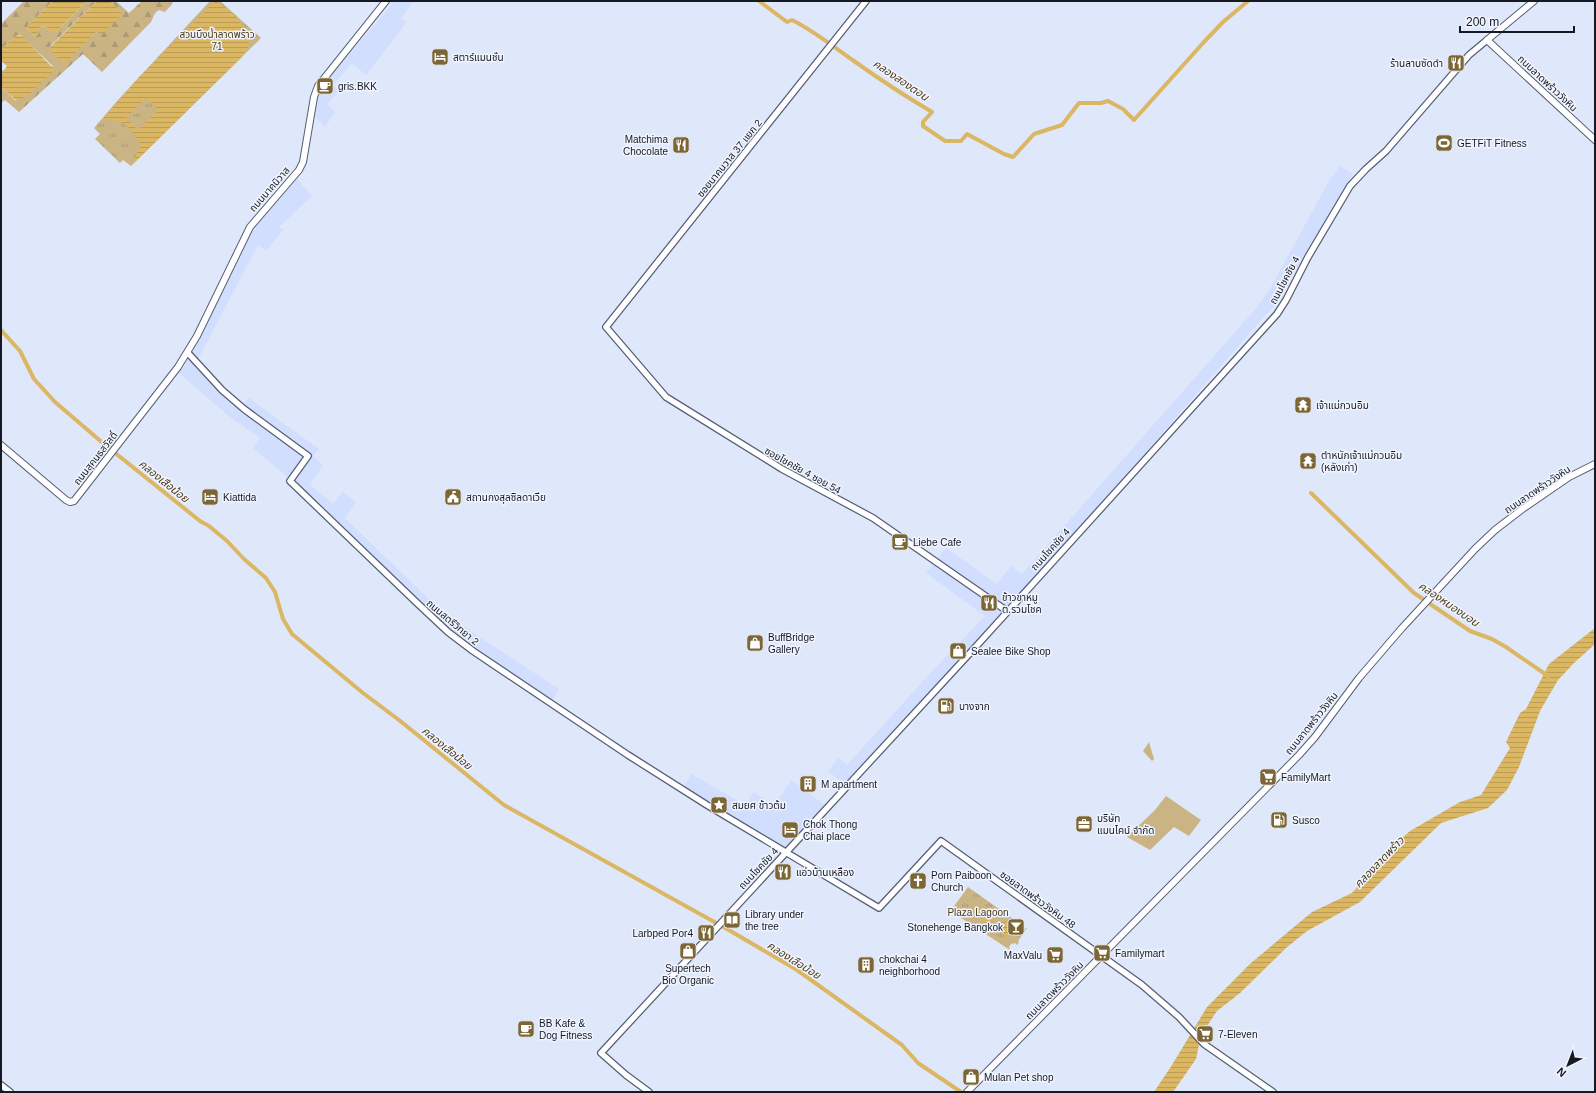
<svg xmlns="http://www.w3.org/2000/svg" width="1596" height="1093" font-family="Arial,'Noto Sans Thai',sans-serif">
  <defs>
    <pattern id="forest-firs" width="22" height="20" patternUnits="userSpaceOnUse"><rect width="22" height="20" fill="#cab484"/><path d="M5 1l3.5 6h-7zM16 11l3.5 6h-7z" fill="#ad9a72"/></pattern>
    <pattern id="park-tufts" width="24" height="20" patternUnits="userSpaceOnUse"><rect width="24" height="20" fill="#cab484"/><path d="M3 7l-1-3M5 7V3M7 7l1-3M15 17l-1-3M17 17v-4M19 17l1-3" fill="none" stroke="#ad9a72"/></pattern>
    <pattern id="water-rules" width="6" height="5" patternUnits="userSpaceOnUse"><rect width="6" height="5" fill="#dbb764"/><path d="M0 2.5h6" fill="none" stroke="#bb9d56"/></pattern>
  </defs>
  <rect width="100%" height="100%" fill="#dfe7fb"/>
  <path fill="#d2defe" d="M393,1H414L401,18L407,22L366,75L352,63L333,85L339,90L327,104L335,112L325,127L315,117L317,96L320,89L387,10Z
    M1340,166L1353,174L1278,301L1086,520L846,785L828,771L838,758L847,765L923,681L985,616L926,573L946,548L997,584L1011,566L1022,574L1258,306L1271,287L1330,179Z
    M297,179L312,196L279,227L283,230L266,251L258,245L197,361L214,379L243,405L249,398L319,449L313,456L323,465L310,485L333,504L343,492L356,502L345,518L443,613L559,689L552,700L684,786L691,774L745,805L754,792L774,806L791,780L826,806L786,849L685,788L555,705L454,633L311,497L253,448L260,438L231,418L179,373L186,364L247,238L282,192Z"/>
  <path fill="#cab484" d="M1149,742L1154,759L1152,761L1143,751Z
    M1166,796L1201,820L1189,836L1174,827L1150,850L1127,837L1155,810Z"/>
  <path fill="url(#forest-firs)" d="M24,1H53L28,25L27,29L35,37L38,34L37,31L42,26L46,27L51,32H56L87,1H97L50,46L64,62L96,32L98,33L121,12L110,1H116L129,13L142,1H170L173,3L165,12L159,10L155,13L151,22L102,72L83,54L19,112L5,100L1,103V87L16,101L53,66L20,35H17L1,49V24Z"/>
  <path fill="url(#park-tufts)" d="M210,1H220L261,38L131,166L123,160L120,163L95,139L100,134L94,128L117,101Z
    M968,887L1020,924L1024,929L1027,928L1018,941L1019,942L1017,945L1015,943L1011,944L1009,947L1010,950L952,912V909Z"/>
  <path fill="url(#water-rules)" fill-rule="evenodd" d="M53,1H87L56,32H51L46,27L42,26L37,31L38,35L35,37L27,29L28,25Z
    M97,1H110L121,12V16L102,34L96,32L66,62H62L50,50L51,46Z
    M216,1C226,6 248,27 249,38C250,46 246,52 241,58L135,162L133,160L141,146C131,129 124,117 102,120L140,76L208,8ZM146,98L158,110L138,130L126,118Z
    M17,35L23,37L54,69L53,71L28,95L17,101L1,87V72L5,69L7,66L1,61V49Z
    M1444,134L1453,142L1449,149L1439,143Z
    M1595,628V644L1574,663L1558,680L1540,711L1519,767L1507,790L1488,808L1441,823L1360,902L1307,931L1286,948L1240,993L1217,1011L1201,1035L1196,1059L1173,1092H1154L1172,1065L1207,1007L1251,963L1312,912L1352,893L1393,846L1410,831L1460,802L1481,795L1510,748L1506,742L1520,713L1526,709L1549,664Z
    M978,909L980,914L992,921L995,928L1002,920L1014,928L1009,935L1006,937L974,914Z"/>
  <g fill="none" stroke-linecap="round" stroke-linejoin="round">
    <path stroke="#dbb764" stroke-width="4" d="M759,1L787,22L792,20C814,31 834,47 854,61C879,79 905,96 932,112L923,122V126L945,141H961L967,134L1004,154L1013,157L1034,134L1062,125L1079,103H1101L1108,101L1123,109L1134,120L1203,43L1223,22L1248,1
      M1,330L20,351L34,379L55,402L104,444L200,521L209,526L227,541L244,559L266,578L275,592L283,619L292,634L363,693L399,720L504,805L727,929L797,970L902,1045L918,1063L961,1092
      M1311,493L1414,593L1470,631L1492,639L1506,647L1548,676"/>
    <defs>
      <path id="tertiary" d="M866,1L606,327L666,397L782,469L873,518L1007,611
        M188,353L222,390L244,409L308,456L290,481L416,602L448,632L473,651L628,755L707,805L879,908L941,841L1142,985L1179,1017L1204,1044L1273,1092
        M1,1085L10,1092
        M649,1092L626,1075L601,1053L971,652L1277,314L1286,300L1308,257L1350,186L1366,169L1386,151L1469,55L1487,40"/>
      <path id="secondary" d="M1534,1L1487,40L1595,140
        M1,445L66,500L70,502L74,501L178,367L197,336L250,227L299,170L303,162L314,97L318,86L386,1
        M967,1092L1299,755L1315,737L1359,678L1402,628L1475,549L1495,530L1521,510L1569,477L1595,464"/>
    </defs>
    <use href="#tertiary" stroke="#575f74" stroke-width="8"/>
    <use href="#secondary" stroke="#575f74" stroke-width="8"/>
    <use href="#tertiary" stroke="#fff" stroke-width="5.5"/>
    <use href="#secondary" stroke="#fff" stroke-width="6"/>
  </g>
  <defs>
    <symbol id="hotel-square" viewBox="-11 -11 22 22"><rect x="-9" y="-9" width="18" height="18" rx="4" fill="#7c6636" stroke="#f0f4fe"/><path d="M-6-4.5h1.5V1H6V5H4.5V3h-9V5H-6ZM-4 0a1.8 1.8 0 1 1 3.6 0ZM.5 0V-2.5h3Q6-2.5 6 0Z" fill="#fff"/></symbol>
    <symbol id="restaurant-square" viewBox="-11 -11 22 22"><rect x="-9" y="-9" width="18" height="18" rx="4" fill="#7c6636" stroke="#f0f4fe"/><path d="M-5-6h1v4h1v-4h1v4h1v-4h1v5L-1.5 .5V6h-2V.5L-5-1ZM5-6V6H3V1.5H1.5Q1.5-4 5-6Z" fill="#fff"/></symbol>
    <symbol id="cafe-square" viewBox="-11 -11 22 22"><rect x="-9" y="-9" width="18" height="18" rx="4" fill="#7c6636" stroke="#f0f4fe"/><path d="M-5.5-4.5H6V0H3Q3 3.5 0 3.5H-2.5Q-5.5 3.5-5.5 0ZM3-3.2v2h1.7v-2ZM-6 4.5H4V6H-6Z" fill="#fff"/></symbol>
    <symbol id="stadium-square" viewBox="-11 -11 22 22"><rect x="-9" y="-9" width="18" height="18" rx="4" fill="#7c6636" stroke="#f0f4fe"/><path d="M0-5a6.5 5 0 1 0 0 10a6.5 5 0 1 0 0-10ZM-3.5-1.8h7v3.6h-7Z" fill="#fff"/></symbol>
    <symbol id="temple-square" viewBox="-11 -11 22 22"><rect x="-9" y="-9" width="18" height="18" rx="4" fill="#7c6636" stroke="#f0f4fe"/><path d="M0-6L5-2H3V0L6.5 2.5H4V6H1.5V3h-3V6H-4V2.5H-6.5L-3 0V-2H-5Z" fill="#fff"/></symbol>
    <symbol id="civic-square" viewBox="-11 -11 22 22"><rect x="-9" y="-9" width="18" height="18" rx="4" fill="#7c6636" stroke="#f0f4fe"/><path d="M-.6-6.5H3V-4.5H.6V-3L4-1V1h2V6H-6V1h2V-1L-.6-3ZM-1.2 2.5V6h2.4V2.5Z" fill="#fff"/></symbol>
    <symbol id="shop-square" viewBox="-11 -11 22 22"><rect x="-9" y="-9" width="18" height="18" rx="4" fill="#7c6636" stroke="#f0f4fe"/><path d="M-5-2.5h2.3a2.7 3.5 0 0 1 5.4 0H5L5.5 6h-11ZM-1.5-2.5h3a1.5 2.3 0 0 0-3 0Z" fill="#fff"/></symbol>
    <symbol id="fuel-square" viewBox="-11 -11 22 22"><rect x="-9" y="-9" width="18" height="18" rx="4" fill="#7c6636" stroke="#f0f4fe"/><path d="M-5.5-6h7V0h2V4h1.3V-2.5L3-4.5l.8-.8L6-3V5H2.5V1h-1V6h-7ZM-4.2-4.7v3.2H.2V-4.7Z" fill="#fff"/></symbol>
    <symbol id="supermarket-square" viewBox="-11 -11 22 22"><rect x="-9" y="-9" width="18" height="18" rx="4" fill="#7c6636" stroke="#f0f4fe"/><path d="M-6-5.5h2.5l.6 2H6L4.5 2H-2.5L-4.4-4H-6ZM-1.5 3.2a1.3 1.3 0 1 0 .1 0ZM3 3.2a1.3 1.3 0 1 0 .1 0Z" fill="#fff"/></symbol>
    <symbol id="building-square" viewBox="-11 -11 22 22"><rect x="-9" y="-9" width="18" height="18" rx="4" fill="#7c6636" stroke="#f0f4fe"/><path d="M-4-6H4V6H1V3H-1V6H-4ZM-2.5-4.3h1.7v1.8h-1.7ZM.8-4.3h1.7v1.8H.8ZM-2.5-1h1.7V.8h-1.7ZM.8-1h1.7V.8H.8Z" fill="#fff"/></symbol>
    <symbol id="sight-square" viewBox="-11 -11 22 22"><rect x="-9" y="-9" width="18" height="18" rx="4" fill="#7c6636" stroke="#f0f4fe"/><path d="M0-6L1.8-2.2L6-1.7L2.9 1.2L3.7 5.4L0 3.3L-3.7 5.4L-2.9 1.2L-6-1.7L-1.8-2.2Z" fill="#fff"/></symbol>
    <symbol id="office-square" viewBox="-11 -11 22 22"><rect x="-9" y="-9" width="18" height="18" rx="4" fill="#7c6636" stroke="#f0f4fe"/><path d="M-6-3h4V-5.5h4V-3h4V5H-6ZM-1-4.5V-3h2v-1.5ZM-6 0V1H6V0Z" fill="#fff"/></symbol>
    <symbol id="church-square" viewBox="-11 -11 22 22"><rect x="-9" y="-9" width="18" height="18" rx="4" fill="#7c6636" stroke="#f0f4fe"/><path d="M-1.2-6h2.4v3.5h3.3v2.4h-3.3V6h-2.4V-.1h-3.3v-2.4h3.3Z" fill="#fff"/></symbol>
    <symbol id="library-square" viewBox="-11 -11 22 22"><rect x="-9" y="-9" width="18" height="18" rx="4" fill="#7c6636" stroke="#f0f4fe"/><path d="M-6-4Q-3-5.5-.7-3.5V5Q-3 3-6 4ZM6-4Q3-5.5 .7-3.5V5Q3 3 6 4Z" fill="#fff"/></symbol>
    <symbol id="bar-square" viewBox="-11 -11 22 22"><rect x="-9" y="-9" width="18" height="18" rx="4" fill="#7c6636" stroke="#f0f4fe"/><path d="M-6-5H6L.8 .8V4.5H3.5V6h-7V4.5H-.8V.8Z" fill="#fff"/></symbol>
  </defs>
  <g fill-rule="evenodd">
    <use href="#hotel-square" x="430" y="47" width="20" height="20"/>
    <use href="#restaurant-square" x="1446" y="53" width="20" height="20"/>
    <use href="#cafe-square" x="315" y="76" width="20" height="20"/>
    <use href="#stadium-square" x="1434" y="133" width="20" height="20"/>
    <use href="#restaurant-square" x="671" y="135" width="20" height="20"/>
    <use href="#temple-square" x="1293" y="395" width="20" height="20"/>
    <use href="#temple-square" x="1298" y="451" width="20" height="20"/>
    <use href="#hotel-square" x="200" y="487" width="20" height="20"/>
    <use href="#civic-square" x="443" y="487" width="20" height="20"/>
    <use href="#cafe-square" x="890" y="532" width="20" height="20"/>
    <use href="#restaurant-square" x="979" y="593" width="20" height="20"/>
    <use href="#shop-square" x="745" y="633" width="20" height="20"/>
    <use href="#shop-square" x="948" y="641" width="20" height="20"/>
    <use href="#fuel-square" x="936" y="696" width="20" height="20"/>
    <use href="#supermarket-square" x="1258" y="767" width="20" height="20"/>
    <use href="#building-square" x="798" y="774" width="20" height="20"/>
    <use href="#sight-square" x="709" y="795" width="20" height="20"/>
    <use href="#fuel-square" x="1269" y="810" width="20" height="20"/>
    <use href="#office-square" x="1074" y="814" width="20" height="20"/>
    <use href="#hotel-square" x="780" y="820" width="20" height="20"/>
    <use href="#restaurant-square" x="773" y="862" width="20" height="20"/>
    <use href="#church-square" x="908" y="871" width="20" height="20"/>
    <use href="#library-square" x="722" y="910" width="20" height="20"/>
    <use href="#bar-square" x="1006" y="917" width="20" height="20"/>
    <use href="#restaurant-square" x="696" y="923" width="20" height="20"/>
    <use href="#shop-square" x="678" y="941" width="20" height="20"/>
    <use href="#supermarket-square" x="1092" y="943" width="20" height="20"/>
    <use href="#supermarket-square" x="1045" y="945" width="20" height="20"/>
    <use href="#building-square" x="856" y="955" width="20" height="20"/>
    <use href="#cafe-square" x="516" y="1019" width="20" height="20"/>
    <use href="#supermarket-square" x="1195" y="1024" width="20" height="20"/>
    <use href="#shop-square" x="961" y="1067" width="20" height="20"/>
  </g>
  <g text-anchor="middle" stroke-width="3" stroke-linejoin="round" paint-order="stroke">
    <g font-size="10" fill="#4a3b17" stroke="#f0f4fe">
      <text x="217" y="38">สวนบึงน้ำลาดพร้าว<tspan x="217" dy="12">71</tspan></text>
      <text x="978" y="916">Plaza Lagoon</text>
    </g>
    <g font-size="10" fill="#161922" stroke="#f0f4fe" text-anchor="start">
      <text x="453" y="61">สตาร์แมนชั่น</text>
      <text x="1443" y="67" text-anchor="end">ร้านลาบซัดดำ</text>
      <text x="338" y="90">gris.BKK</text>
      <text x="668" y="143" text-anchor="end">Matchima<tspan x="668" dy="12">Chocolate</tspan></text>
      <text x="1457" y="147">GETFiT Fitness</text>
      <text x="1316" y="409">เจ้าแม่กวนอิม</text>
      <text x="1321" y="459">ตำหนักเจ้าแม่กวนอิม<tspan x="1321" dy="12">(หลังเก่า)</tspan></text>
      <text x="223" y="501">Kiattida</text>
      <text x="466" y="501">สถานกงสุลซิลดาเวีย</text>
      <text x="913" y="546">Liebe Cafe</text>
      <text x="1002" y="601">ข้าวขาหมู<tspan x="1002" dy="12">ต.รวมโชค</tspan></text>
      <text x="768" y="641">BuffBridge<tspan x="768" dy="12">Gallery</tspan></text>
      <text x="971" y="655">Sealee Bike Shop</text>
      <text x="959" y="710">บางจาก</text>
      <text x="1281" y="781">FamilyMart</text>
      <text x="821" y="788">M apartment</text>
      <text x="732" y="809">สมยศ ข้าวต้ม</text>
      <text x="1097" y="822">บริษัท<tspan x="1097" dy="12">แมนไคน์ จำกัด</tspan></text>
      <text x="1292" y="824">Susco</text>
      <text x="803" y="828">Chok Thong<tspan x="803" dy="12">Chai place</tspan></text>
      <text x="796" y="876">แอ่วบ้านเหลือง</text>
      <text x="931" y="879">Porn Paiboon<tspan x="931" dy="12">Church</tspan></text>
      <text x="745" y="918">Library under<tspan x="745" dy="12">the tree</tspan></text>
      <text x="1003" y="931" text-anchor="end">Stonehenge Bangkok</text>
      <text x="693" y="937" text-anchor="end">Larbped Por4</text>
      <text x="1115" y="957">Familymart</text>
      <text x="1042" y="959" text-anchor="end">MaxValu</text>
      <text x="879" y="963">chokchai 4<tspan x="879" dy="12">neighborhood</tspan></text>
      <text x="688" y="972" text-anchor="middle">Supertech<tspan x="688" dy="12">Bio Organic</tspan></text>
      <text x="539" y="1027">BB Kafe &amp;<tspan x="539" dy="12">Dog Fitness</tspan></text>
      <text x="1218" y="1038">7-Eleven</text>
      <text x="984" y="1081">Mulan Pet shop</text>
    </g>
    <g font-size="10" fill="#161922" stroke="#f0f4fe">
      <text transform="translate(1548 83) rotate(43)" y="4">ถนนลาดพร้าววังหิน</text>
      <text transform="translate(729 158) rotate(-51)" y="4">ซอยนาคนวาส 37 แยก 2</text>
      <text transform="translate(269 189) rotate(-49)" y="4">ถนนนาคนิวาส</text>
      <text transform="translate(1284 280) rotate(-62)" y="4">ถนนโชคชัย 4</text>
      <text transform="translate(95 458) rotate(-52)" y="4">ถนนสุคนธสวัสดิ์</text>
      <text transform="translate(803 470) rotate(29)" y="4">ซอยโชคชัย 4 ซอย 54</text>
      <text transform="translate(1537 489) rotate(-34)" y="4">ถนนลาดพร้าววังหิน</text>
      <text transform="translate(1050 549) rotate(-48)" y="4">ถนนโชคชัย 4</text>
      <text transform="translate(453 622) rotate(40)" y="4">ถนนสตรีวิทยา 2</text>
      <text transform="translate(1311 723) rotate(-51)" y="4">ถนนลาดพร้าววังหิน</text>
      <text transform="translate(758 868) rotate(-47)" y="4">ถนนโชคชัย 4</text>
      <text transform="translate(1038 899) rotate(36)" y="4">ซอยลาดพร้าววังหิน 48</text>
      <text transform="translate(1054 990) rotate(-45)" y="4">ถนนลาดพร้าววังหิน</text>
    </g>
    <g font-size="11" font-style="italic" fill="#4d3d1a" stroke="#f0f4fe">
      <text transform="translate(901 80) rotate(34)" y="4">คลองสองตอน</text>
      <text transform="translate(164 481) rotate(39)" y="4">คลองเสือน้อย</text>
      <text transform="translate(1449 604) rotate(34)" y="4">คลองหนองบอน</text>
      <text transform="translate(447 748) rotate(39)" y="4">คลองเสือน้อย</text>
      <text transform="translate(1379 862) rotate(-46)" y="4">คลองลาดพร้าว</text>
      <text transform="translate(794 960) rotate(32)" y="4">คลองเสือน้อย</text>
    </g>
  </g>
  <rect width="1596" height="1093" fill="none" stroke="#161922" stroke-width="4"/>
  <g transform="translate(1568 1065) rotate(222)" stroke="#f0f4fe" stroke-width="3" paint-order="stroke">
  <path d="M0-3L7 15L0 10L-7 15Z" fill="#161922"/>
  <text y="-6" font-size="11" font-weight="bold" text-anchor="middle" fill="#161922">N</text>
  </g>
  <path d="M1460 26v6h114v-6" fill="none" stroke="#161922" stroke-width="2"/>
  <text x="1466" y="26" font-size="12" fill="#161922" stroke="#f0f4fe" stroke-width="3" paint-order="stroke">200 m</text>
</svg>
